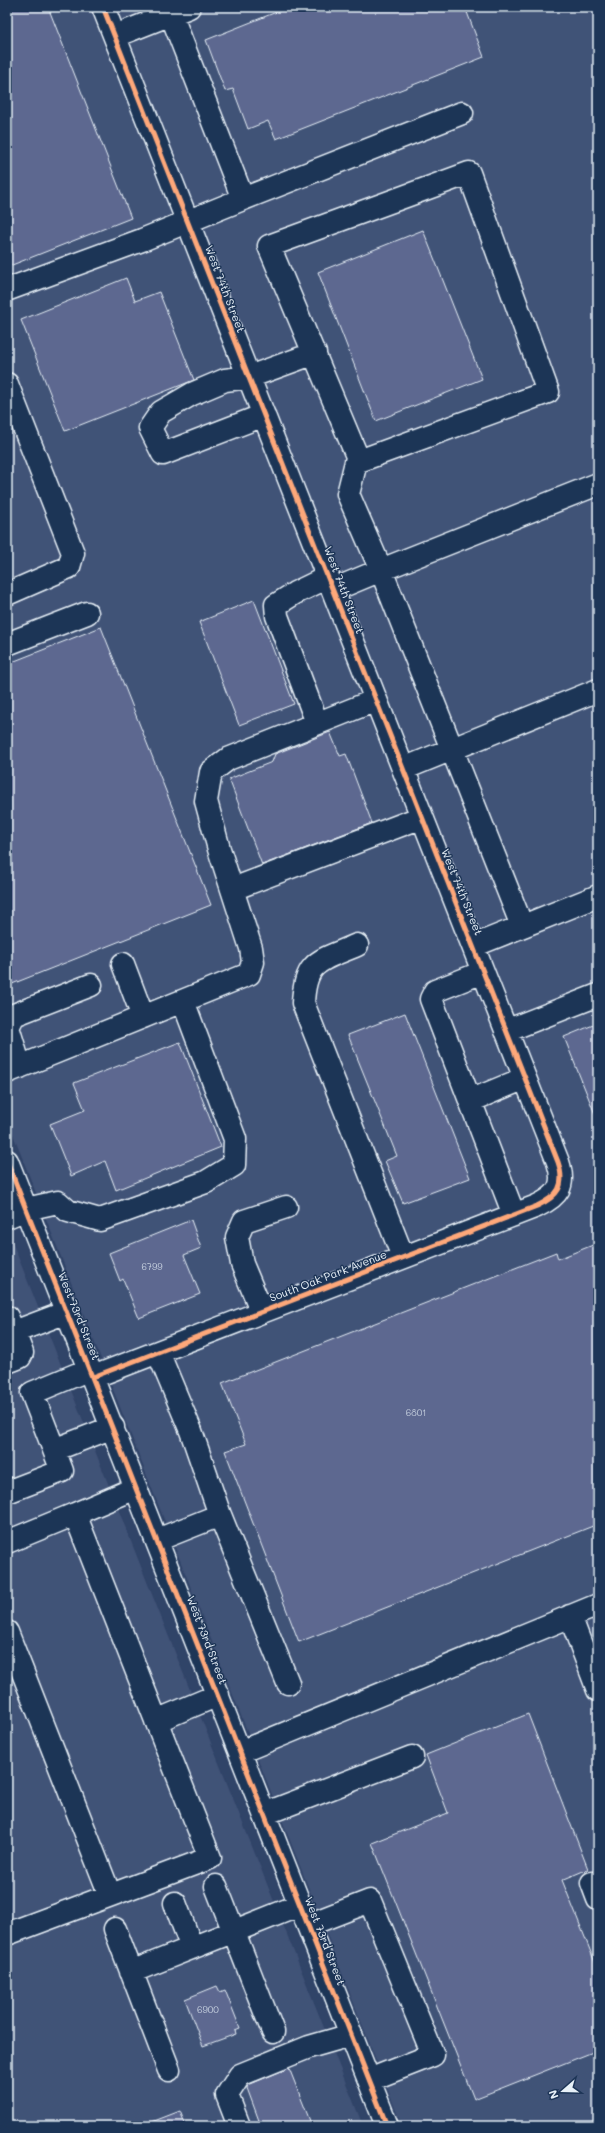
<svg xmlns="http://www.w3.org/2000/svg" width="605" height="2133" font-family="Mali,sans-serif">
  <rect width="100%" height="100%" fill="#304468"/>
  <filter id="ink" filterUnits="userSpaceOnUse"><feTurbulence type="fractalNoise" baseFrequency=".025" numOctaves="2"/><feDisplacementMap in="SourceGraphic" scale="8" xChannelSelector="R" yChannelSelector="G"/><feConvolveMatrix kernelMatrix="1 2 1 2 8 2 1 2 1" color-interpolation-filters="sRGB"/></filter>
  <g filter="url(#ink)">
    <path fill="#415277" d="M7,7H598V2126H402L7,1119Z
      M7,1229L363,2126H7Z"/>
    <path fill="#5d6890" stroke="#e8f1f8" d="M7,7H48L131,218L7,267Z
      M289,7H465L484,57L276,139L268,121L248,129L233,89L225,91L206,40Z
      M423,230L482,379L376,421L318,272Z
      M126,278L135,301L159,292L194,380L65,431L21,320Z
      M254,600L294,704L239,725L199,622Z
      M101,627L211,905L7,986V664Z
      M330,732L340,756L346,754L372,823L262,865L229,779L272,762L275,754Z
      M405,1013L470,1178L403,1203L385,1161L397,1156L348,1035Z
      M598,1023V1119H597L564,1037Z
      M180,1042L221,1147L116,1190L105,1161L71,1176L50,1124L85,1110L74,1083Z
      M191,1220L201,1248L184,1255L200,1294L139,1318L123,1279L120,1281L109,1253Z
      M598,1243V1524L299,1642L225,1451L246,1444L222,1383L556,1252L558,1259Z
      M528,1714L588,1869L562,1880L598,1970V2050L474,2099L372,1843L448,1813L426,1755Z
      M217,1986L220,1992L225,1990L240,2028L235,2030L236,2034L203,2046L185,1999Z
      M289,2068L312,2126H261L247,2088L248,2085Z
      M180,2111L186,2126H144V2125Z"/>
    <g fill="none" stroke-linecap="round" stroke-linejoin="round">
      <defs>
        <path id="minor" d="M171,14L189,7
          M469,173L548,392L359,461L269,246Z
          M243,199L462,113
          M9,289L142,240L243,199L171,14L115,36
          M7,384L73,553L69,567L7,594
          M264,415L163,454L150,428L161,412L192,394L225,380L249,377L315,353
          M357,458L348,494L381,570L598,484
          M333,590L381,570L522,926
          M7,644L87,613
          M317,723L277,616L276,605L295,593L328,577
          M403,769L598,690
          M233,889L422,817
          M357,945C321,961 305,959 303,1003L403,1257
          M473,946L598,896
          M123,964L143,1017
          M483,972L435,991L431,999L514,1215
          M506,1031L598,995
          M20,1067L8,1027L14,1015L91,985
          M7,1072L249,974L253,962L251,948L219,849L206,801L211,772L228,759L376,700
          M470,1101L525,1078
          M7,1161L387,2126
          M7,1217L26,1209L58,1202L68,1211L100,1220L206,1182L234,1165L235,1139L183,1001
          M262,1312L242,1264L237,1237L244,1221L286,1207
          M7,1317L14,1332L67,1312
          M158,1352L191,1431L220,1515
          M7,1362L20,1357L22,1353L14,1332
          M90,1369L32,1393L54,1450L113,1427
          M93,1377L537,1206C558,1196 566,1186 558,1162L103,7
          M7,1492L62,1471L54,1450
          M75,1514L136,1488
          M157,1540L220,1515L288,1683
          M7,1542L75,1514L210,1858L7,1934
          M570,1616L598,1690
          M7,1632L110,1895
          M156,1721L218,1695
          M240,1752L598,1605
          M264,1814L412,1757
          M592,1883L598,1899
          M216,1886L273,2032
          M175,1903L192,1948
          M308,1925L370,1901L433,2055L369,2080
          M115,1929L169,2070
          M131,1972L300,1905
          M239,2126L227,2095L240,2075L309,2047L351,2035"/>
      </defs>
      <use href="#minor" stroke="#e8f1f8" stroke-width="25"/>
      <use href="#minor" stroke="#1d3557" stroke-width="22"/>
      <defs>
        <path id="cycleway" d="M7,1161L387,2126
          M93,1377L537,1206C558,1196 566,1186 558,1162L103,7"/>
      </defs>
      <use href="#cycleway" stroke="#1d3557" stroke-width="8"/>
      <use href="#cycleway" stroke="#fea87a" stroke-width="5"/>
    </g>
  </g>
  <g text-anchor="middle" stroke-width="3" stroke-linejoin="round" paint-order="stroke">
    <g font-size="9" fill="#c5cfde">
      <text x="152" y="1270">6799</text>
      <text x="416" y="1416">6801</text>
      <text x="208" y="2013">6900</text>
    </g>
    <g font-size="11" fill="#e8f1f8" stroke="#1d3557">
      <text transform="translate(225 289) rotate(69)" y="4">West 74th Street</text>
      <text transform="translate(344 590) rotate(69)" y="4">West 74th Street</text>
      <text transform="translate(462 892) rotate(68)" y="4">West 74th Street</text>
      <text transform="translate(328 1276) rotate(-21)" y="4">South Oak Park Avenue</text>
      <text transform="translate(79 1316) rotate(68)" y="4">West 73rd Street</text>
      <text transform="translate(207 1640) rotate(69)" y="4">West 73rd Street</text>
      <text transform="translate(325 1941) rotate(69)" y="4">West 73rd Street</text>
    </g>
  </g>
  <rect width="605" height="2133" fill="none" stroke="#1d3557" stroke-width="24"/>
  <rect x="12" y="12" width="581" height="2109" fill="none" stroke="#e8f1f8" stroke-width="1.5" filter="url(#ink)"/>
  <g transform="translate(563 2091) rotate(250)" stroke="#1d3557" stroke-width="3" paint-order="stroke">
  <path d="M0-3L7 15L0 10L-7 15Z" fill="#e8f1f8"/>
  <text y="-6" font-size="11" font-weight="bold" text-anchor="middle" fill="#e8f1f8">N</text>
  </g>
</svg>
